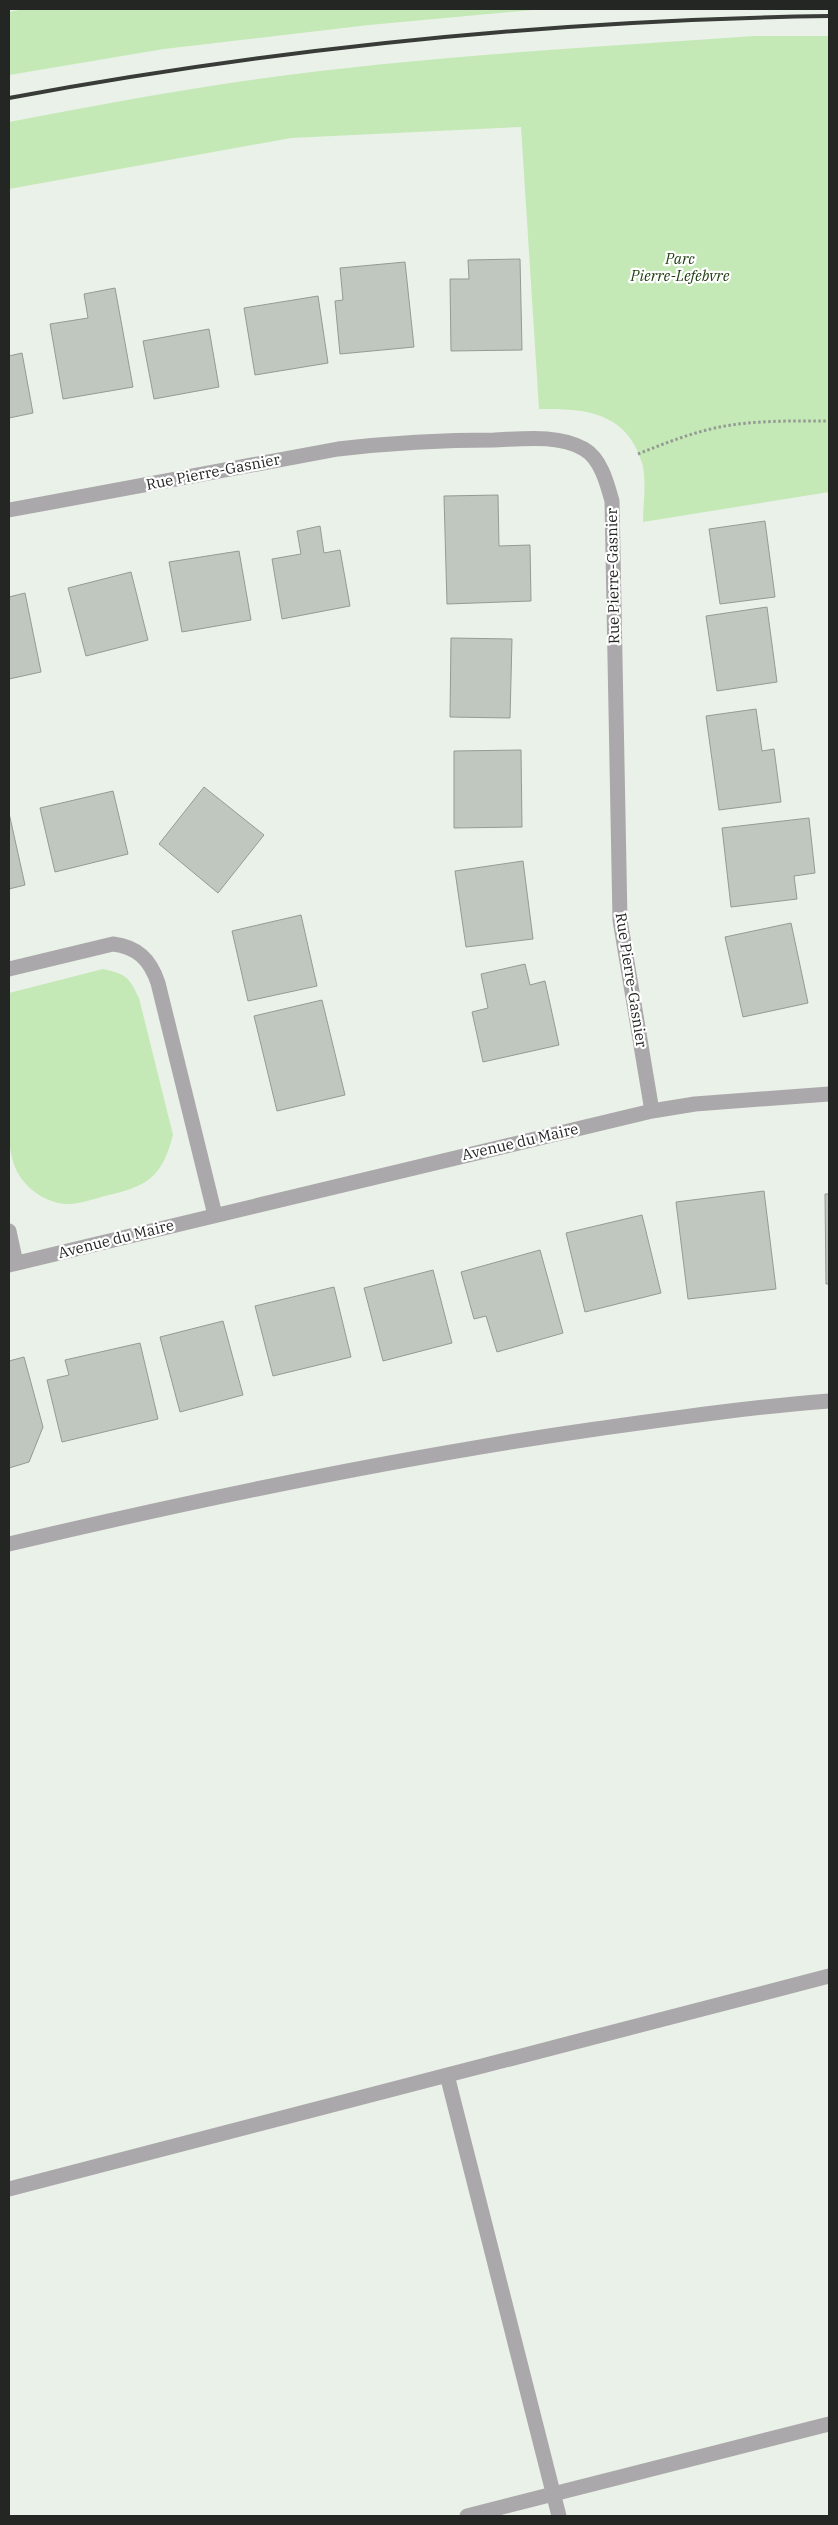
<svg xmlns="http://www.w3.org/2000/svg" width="838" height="2525" font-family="'IBM Plex Serif',serif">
  <rect width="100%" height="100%" fill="#eaf1e8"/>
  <path fill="#c4e9b6" d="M24,9H544L369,25L164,49L9,75V12Z
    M754,36H829V492L643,522C643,504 647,481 642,463C627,412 585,408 539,409L521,127L291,138L9,189V122C72,110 135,98 198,88C382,58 569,49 754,36Z
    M103,969C126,974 129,977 139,998L173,1135C163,1173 151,1185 113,1194C99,1197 79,1205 65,1204C44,1202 23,1187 15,1167C6,1144 9,1117 9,1092C9,1059 9,1026 9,993Z"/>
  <path fill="#c0c7be" stroke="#959b92" d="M520,259L522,350L451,351L450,279H469L468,260Z
    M405,262L414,347L340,354L335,301L343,300L340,268Z
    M115,288L133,387L63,399L50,324L88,318L84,294Z
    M318,296L328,363L255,375L244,308Z
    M209,329L219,387L154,399L143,341Z
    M22,353L33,413L9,418V356Z
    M498,495L499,546L530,545L531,601L447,604L444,496Z
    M765,521L775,597L720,604L709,529Z
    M320,526L324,553L340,550L350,606L282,619L272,559L301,554L297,531Z
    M239,551L251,620L182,632L169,562Z
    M131,572L148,640L86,656L68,588Z
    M25,593L41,672L9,679V597Z
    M767,607L777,682L717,691L706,616Z
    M451,638L512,639L510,718L450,717Z
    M756,709L762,751L774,749L781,802L719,810L706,716Z
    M521,750L522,827L454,828V751Z
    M204,787L264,835L218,893L159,844Z
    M113,791L128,854L55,872L40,808Z
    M9,813L25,885L9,889Z
    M809,818L815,873L794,876L797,899L731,907L722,828Z
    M523,861L533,939L466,947L455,871Z
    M301,915L317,986L248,1001L232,931Z
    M791,923L808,1003L743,1017L725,937Z
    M525,964L530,985L545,981L559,1045L483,1062L472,1012L488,1008L481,974Z
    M322,1000L345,1095L277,1111L254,1016Z
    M764,1191L776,1289L688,1299L676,1202Z
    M825,1194H829V1284H826Z
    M642,1215L661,1293L585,1312L566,1233Z
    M540,1250L563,1333L497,1352L486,1316L474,1319L461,1272Z
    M433,1270L452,1343L383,1361L364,1288Z
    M334,1287L351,1357L273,1376L255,1306Z
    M223,1321L243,1395L180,1412L160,1337Z
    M140,1343L158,1419L62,1442L47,1380L69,1375L65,1360Z
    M24,1357L43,1427L29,1462L9,1468V1361Z"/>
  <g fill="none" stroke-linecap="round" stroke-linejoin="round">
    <path stroke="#959a94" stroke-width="3" stroke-dasharray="2.5 2.5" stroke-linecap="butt" d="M638,454C663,444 688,434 715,428C751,420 792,421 829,421"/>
    <path stroke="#aba8ab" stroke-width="15" d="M9,1544C203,1498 399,1457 596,1429C674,1418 751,1407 829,1401"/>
    <path stroke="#aba8ab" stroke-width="15" d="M9,510L338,449C390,443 441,440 494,440C522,439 558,434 584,449C601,459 607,483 612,501L620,920L652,1111
      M9,969L113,944C137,947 150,959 158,983L215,1215
      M9,1231L16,1263
      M9,1265L652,1111L695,1104L829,1094
      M447,2075L559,2516
      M9,2189L829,1976
      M467,2516L829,2424"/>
    <path stroke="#383b37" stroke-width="4" d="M9,98C279,48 555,20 829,16"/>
  </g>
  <g text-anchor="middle" stroke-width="4.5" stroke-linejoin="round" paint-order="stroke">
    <g font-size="15" font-style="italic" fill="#1d3c0e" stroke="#fff">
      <text x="680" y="264">Parc<tspan x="680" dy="17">Pierre-Lefebvre</tspan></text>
    </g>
    <g font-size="15" fill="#242623" stroke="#fff">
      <text transform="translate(213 472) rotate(-11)" y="5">Rue Pierre-Gasnier</text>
      <text transform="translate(613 576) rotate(-91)" y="5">Rue Pierre-Gasnier</text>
      <text transform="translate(631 980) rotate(81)" y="5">Rue Pierre-Gasnier</text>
      <text transform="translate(520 1142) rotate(-13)" y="5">Avenue du Maire</text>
      <text transform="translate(116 1239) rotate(-14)" y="5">Avenue du Maire</text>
    </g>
  </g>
  <rect width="838" height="2525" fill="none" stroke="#242623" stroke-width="20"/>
</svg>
